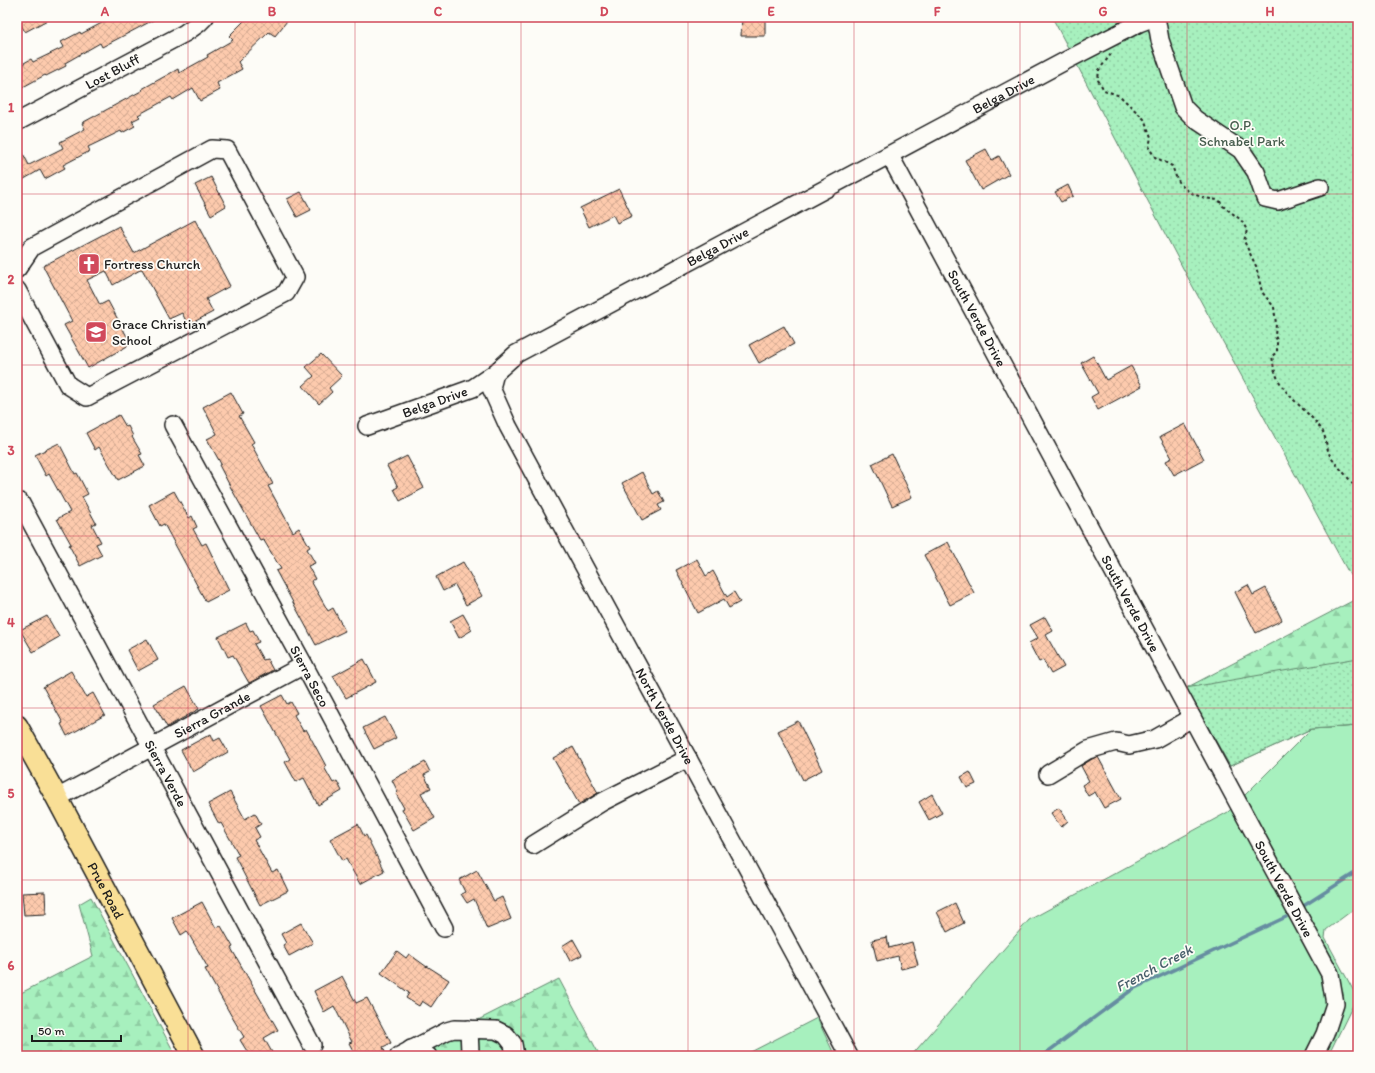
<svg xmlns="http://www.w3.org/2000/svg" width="1375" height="1073" viewBox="0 0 1375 1073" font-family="Itim,sans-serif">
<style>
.grass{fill:#a7f0be;stroke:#62866d}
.forest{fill:url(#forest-firs);stroke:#62866d}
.park{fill:url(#park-dots);stroke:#62866d}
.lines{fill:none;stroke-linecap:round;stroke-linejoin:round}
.stream{stroke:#668da1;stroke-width:3.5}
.building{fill:url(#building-cross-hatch);stroke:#1c1c1c}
.minor-casing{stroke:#1c1c1c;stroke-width:20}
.major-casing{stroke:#1c1c1c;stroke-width:24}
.path{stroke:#1c1c1c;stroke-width:2;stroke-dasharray:3 3;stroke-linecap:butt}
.minor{stroke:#fdfcf7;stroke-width:17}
.major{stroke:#f9df96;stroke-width:21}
.grid{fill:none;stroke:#d1495b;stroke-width:1;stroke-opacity:0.55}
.labels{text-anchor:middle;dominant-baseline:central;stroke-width:3.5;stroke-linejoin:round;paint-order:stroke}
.street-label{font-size:14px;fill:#1c1c1c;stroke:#fdfcf7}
.park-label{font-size:14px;fill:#465c4d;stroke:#fdfcf7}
.poi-label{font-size:14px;fill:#1c1c1c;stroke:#fdfcf7;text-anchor:start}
.water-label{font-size:15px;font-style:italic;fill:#475e6a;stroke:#fdfcf7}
.neatline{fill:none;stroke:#d1495b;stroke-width:1.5}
.grid-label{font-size:13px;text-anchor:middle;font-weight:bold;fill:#d1495b}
</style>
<defs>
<pattern id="forest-firs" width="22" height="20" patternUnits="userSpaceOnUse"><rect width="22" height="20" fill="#a7f0be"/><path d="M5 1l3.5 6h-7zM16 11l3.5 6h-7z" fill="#8fcda3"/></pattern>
<pattern id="park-dots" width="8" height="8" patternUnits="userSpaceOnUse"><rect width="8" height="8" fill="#a7f0be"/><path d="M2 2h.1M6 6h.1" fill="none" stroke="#8fcda3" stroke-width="1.8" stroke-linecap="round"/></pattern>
<pattern id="building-cross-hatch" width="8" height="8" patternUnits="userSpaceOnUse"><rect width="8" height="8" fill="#fdcaad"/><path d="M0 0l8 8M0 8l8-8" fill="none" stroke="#d8ad94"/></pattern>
</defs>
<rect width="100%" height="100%" fill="#fdfcf7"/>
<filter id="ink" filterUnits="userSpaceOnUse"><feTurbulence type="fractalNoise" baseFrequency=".025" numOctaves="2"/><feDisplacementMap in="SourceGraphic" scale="8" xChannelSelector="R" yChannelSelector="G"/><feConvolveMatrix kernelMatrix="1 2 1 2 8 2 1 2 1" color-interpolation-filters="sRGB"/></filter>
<g filter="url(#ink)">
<!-- grass -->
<g class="grass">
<path d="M1358 726V906L1326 930 1325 938 1357 997 1328 1056H911L1029 920 1228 812 1311 729Z"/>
<path d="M817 1018 835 1056H743Z"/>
</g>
<!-- forest -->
<g class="forest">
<path d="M1358 598V726L1311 729 1230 766 1186 688Z"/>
<path d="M91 897 176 1056H17V995L93 956 79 904Z"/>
<path d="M559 979 600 1056H407Z"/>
</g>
<!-- park -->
<g class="park">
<path d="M1052 17H1358V590L1186 274Z"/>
<path d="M1358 658V726L1311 729 1230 766 1186 688Z"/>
</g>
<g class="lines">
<!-- stream -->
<g class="stream">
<path d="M1305 905 1358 871"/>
<path d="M1042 1056 1133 989 1286 917"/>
</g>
</g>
<!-- building -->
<g class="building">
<path d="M26 17H53L25 32 19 21Z"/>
<path d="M113 17H159L102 47 100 43 65 63 66 66 46 76 45 75 23 87 17 76V67L31 59 33 62 64 47 61 42 80 32 81 34Z"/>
<path d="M248 17H282L287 21 275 36 269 32 238 62 242 69 217 83 220 90 200 101 193 88 173 100 171 97 138 115 140 117 132 121 135 126 122 133 121 131 88 147 90 151 63 165 65 168 45 179 40 170 17 183V142L29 165 63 148 60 142 85 129 82 123 143 90 142 89 178 69 179 73 208 57 207 55 233 40 229 36Z"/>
<path d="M742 17H765V36H741Z"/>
<path d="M986 149 992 160 999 156 1009 174 981 190 965 160Z"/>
<path d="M211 177 226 206 211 215 195 185Z"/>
<path d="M1068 185 1073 196 1061 202 1055 192Z"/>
<path d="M619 189 632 216 617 223 613 215 589 227 580 208Z"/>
<path d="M301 192 311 210 297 217 287 199Z"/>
<path d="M195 220 230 286 206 299 213 312 188 325 182 313 169 319 142 269 113 285 106 271 87 280 100 305 108 301 131 344 88 368 64 325 72 321 43 266 119 226 134 253Z"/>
<path d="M784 326 794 344 759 363 749 345Z"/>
<path d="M321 354 342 376 329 388 332 392 319 404 303 386 314 376 306 367Z"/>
<path d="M1093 356 1106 380 1131 366 1142 386 1098 410 1091 397 1098 393 1081 363Z"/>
<path d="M231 392 243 414 239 416 254 442 251 444 273 484 268 486 293 532 299 528 310 547 307 549 315 563 308 566 315 579 311 581 328 611 333 608 345 631 316 645 276 571 281 569 263 539 260 540 231 488 219 465 221 464 207 439 217 434 203 407Z"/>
<path d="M119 415 126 427 128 426 133 436 132 437 142 454 139 455 145 466 118 480 99 447 95 450 86 433Z"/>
<path d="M1185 424 1204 459 1174 475 1166 461 1172 458 1160 437Z"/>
<path d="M59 443 75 474 77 473 88 494 82 497 96 523 92 525 101 542 96 544 102 555 80 566 69 545 71 544 57 519 70 512 49 474 46 476 35 455Z"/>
<path d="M892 454 912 497 892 506 872 464Z"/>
<path d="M407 456 424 488 400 501 394 489 398 487 387 466Z"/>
<path d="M642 472 653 494 658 491 664 502 658 505 661 510 642 520 622 483Z"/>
<path d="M174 491 189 518 192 516 197 527 193 529 202 545 206 543 229 590 206 602 164 524 160 526 149 505Z"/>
<path d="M948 542 974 593 950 605 924 555Z"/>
<path d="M697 559 706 576 713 571 727 597 734 592 740 602 729 608 724 599 698 613 676 570Z"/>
<path d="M463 562 482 596 466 605 455 585 443 591 436 577Z"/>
<path d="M1248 585 1253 595 1266 588 1282 620 1256 633 1235 592Z"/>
<path d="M463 614 472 630 459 638 450 621Z"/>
<path d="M47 616 59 637 33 652 20 630Z"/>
<path d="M1045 617 1053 631 1046 635 1064 667 1051 674 1043 660 1039 662 1029 643 1038 638 1030 625Z"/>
<path d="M246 623 250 631 253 630 259 642 254 644 263 660 267 659 273 670 249 683 233 655 228 657 218 637Z"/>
<path d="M147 639 158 660 138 671 127 650Z"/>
<path d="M364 659 376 682 346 698 333 676Z"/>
<path d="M71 671 86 697 93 693 105 715 67 736 61 724 63 723 43 687Z"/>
<path d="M186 686 199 709 167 727 154 704Z"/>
<path d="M282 695 287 704 291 702 297 713 294 715 303 731 306 729 326 766 324 767 333 783 337 781 342 791 318 805 304 778 296 782 285 762 290 759 261 706Z"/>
<path d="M385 717 396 738 374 749 363 728Z"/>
<path d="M798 721 822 770 803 780 778 731Z"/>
<path d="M211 734 214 741 220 738 228 752 193 772 181 750Z"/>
<path d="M573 747 598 793 579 804 553 758Z"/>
<path d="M1098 757 1121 799 1104 808 1095 792 1088 796 1082 785 1089 781 1081 766 1092 759Z"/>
<path d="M425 762 430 772 424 775 431 788 421 793 435 818 414 830 402 809 404 808 396 794 398 792 392 780Z"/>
<path d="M970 772 976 784 967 788 961 777Z"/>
<path d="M230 792 245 819 255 813 261 824 255 828 260 837 254 840 272 873 278 870 288 891 260 905 235 857 239 855 221 823 219 824 208 804Z"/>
<path d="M932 794 942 813 929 820 919 802Z"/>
<path d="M1059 808 1068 821 1061 827 1051 813Z"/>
<path d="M358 824 364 836 366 835 384 871 360 884 346 859 342 861 330 839Z"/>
<path d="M477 870 494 901 502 897 511 919 487 929 474 899 467 903 461 894 465 892 459 880Z"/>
<path d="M45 892 46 914 24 915 22 893Z"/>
<path d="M202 902 216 928 221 926 233 947 231 948 278 1030 264 1038 274 1056H250L240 1040 244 1037 232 1017 205 969 208 968 187 931 181 935 172 918Z"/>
<path d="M955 903 964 923 947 932 937 912Z"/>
<path d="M301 923 313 943 289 956 283 945 286 943 281 934Z"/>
<path d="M887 937 889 948 912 942 918 965 901 969 898 956 877 961 872 940Z"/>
<path d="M573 939 582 955 570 961 562 946Z"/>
<path d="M397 951 406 958 409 954 427 967V966L449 980 431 1007 422 1001 419 1006 406 998 409 993 381 973Z"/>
<path d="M342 976 356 1003 367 998 391 1043 383 1047 385 1052 376 1056H356L349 1043 352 1042 334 1006 324 1012 314 991Z"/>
</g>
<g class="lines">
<!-- minor casing -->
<g class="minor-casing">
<g id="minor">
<path d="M1156 17 1160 40 1183 107 1195 119 1241 150 1256 172 1265 198 1278 201 1320 187"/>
<path id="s1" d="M17 122 185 33 199 23 205 17"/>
<path id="s2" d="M890 156 1330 974 1335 1004 1325 1034 1314 1056"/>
<path d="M17 269 32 247 212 149 227 150 295 277 286 293 87 397 68 385 17 290"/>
<path id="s3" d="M495 373 491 388 508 426 849 1056"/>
<path id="s4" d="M173 425 304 665 444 928"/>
<path id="s5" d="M367 426 473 388 495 373 516 354 1067 60 1139 23 1155 17"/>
<path id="s6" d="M20 502 312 1045"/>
<path d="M1048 774 1088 750 1116 742 1129 745 1155 739 1192 718"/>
<path id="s7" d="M57 798 304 665"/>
<path d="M533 845 602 802 688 758"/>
<path d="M411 1049 428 1056"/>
<path d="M399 1056 447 1031 454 1029 496 1030 506 1035 513 1044 515 1056"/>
<path d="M467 1056 470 1052 469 1029"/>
</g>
</g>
<!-- major casing -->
<g class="major-casing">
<g id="major">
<path id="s8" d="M17 726 57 798 194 1056"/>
</g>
</g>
<!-- path -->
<path class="path" d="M1111 54 1099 70 1098 80 1104 90 1120 96 1144 119 1151 137 1149 148 1155 157 1172 166C1174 170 1175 176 1178 180 1185 194 1205 199 1219 200L1223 206 1241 220 1247 230 1244 241 1256 266 1262 292 1274 307 1276 324 1275 336 1277 340V352L1272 356C1273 361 1273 366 1275 371 1281 394 1308 410 1322 430 1327 439 1326 451 1332 459 1341 471 1354 481 1358 496"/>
<!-- minor -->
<use href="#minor" class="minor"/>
<!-- major -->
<use href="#major" class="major"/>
</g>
</g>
<!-- grid -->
<path class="grid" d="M188 17V1056M355 17V1056M521 17V1056M688 17V1056M854 17V1056M1020 17V1056M1187 17V1056M17 194H1358M17 365H1358M17 536H1358M17 708H1358M17 880H1358"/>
<!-- icons -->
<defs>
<g id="church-square" transform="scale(1.15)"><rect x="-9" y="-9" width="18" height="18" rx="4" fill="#d1495b" stroke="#fdfcf7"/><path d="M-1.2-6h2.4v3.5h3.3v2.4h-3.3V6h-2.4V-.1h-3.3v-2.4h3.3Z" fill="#fff"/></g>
<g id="school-square" transform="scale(1.15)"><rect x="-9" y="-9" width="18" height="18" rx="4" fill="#d1495b" stroke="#fdfcf7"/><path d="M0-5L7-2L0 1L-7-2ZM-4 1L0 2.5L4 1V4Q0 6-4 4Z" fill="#fff"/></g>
</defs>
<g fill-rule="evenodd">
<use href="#church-square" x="89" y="264"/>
<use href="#school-square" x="96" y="332"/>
</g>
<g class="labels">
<!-- street labels -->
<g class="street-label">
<text stroke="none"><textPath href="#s1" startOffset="108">Lost Bluff</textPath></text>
<text stroke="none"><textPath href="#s5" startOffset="720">Belga Drive</textPath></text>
<text stroke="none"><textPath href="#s5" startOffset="396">Belga Drive</textPath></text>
<text stroke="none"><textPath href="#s2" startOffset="184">South Verde Drive</textPath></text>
<text stroke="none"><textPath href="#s5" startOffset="72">Belga Drive</textPath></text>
<text stroke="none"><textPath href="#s2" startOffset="508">South Verde Drive</textPath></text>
<text stroke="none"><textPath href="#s4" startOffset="286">Sierra Seco</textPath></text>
<text stroke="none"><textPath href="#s7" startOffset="176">Sierra Grande</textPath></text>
<text stroke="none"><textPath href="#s3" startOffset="387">North Verde Drive</textPath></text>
<text stroke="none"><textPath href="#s6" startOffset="308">Sierra Verde</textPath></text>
<text stroke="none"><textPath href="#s2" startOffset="832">South Verde Drive</textPath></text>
<text stroke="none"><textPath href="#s8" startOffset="187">Prue Road</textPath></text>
</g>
<!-- park labels -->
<g class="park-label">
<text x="1242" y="125">O.P.<tspan x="1242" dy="16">Schnabel Park</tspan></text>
</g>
<!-- poi labels -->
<g class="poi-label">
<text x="104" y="264">Fortress Church</text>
<text x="112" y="324">Grace Christian<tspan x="112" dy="16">School</tspan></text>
</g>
<!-- water labels -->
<g class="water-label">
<text transform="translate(1154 968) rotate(-28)">French Creek</text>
</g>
</g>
<!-- margin -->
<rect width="1375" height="1073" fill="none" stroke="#fdfcf7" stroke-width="44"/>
<!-- scale -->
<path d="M32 1035v6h89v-6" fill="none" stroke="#1c1c1c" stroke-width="2"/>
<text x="38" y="1035" font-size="12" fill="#1c1c1c" stroke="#fdfcf7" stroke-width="3" paint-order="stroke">50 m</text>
<rect x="22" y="22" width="1331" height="1029" class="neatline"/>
<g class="grid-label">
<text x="105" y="16">A</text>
<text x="272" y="16">B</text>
<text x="438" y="16">C</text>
<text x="604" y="16">D</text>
<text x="771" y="16">E</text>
<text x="937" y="16">F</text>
<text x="1103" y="16">G</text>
<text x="1270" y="16">H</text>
<text x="11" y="112">1</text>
<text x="11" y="284">2</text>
<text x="11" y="455">3</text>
<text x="11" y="627">4</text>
<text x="11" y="798">5</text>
<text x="11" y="970">6</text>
</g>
</svg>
